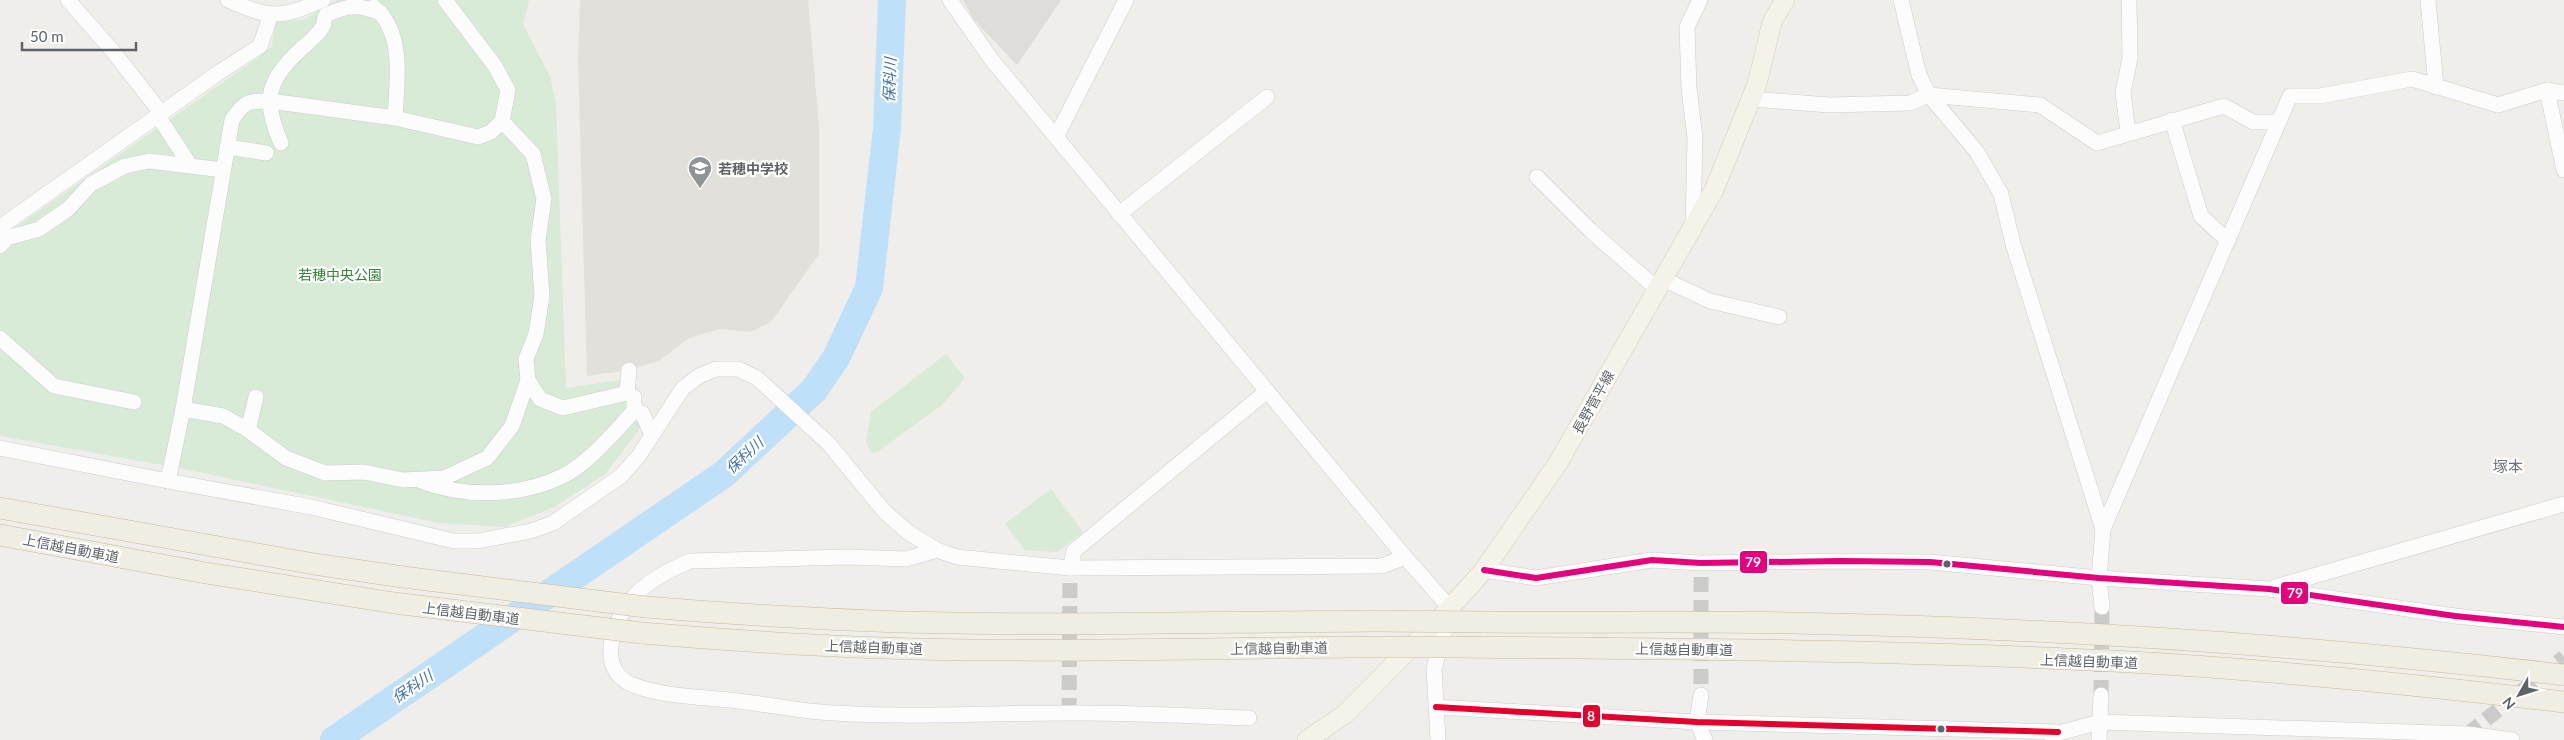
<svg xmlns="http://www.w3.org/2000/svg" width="2564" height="740" viewBox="0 0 2564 740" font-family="Lato,'Noto Sans JP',sans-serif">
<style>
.industrial{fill:#dfddda}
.education{fill:#e2e0da}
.green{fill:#d8ebd6}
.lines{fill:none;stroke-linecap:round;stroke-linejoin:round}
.river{stroke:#bfe0f9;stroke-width:28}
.minor-tunnel{stroke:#cbcbca;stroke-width:15;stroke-dasharray:15 8;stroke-linecap:butt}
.minor-casing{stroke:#cbcccc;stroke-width:16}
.major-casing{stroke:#d7ceb8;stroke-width:20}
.highway-casing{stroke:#c8b996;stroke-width:22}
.minor{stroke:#fdfcfc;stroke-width:15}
.major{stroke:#f4f2e9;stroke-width:19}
.highway{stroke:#f0ede3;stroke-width:21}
.highway-bridge-casing{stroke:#c8b996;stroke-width:22;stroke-linecap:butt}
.highway-bridge{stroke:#f0ede3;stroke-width:21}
.bus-1-casing{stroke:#fff;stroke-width:10}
.bus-2-casing{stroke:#fff;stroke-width:10}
.bus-1{stroke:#e5007d;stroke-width:6}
.bus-2{stroke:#e4002b;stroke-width:6}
.bus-dot{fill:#5f6368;stroke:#fff;stroke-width:2}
.labels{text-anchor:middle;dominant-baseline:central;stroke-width:4.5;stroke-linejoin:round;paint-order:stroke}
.poi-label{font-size:14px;font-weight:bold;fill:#5f6368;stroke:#fff;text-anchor:start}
.park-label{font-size:14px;fill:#348238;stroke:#fff}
.street-label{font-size:14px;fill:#5f6368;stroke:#fff}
.water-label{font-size:15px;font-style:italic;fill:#4174aa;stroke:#fff}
.neighbourhood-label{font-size:15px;fill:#70757a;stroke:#fff}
.line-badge{stroke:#fff;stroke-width:2}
.badge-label{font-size:14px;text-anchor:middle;font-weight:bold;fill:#fff}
</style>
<rect width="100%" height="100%" fill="#efeeea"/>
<!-- industrial -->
<path class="industrial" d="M963 0H1061L1017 65 974 20Z"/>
<!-- education -->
<path class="education" d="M580 0H808L819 125V254L771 322 750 332 719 329 689 338 659 361 629 370 587 376 578 60Z"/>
<!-- green -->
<g class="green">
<path d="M337 0H529L523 25 550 76 556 103 566 388 633 378 645 412 639 430 604 475 554 507 505 527 439 523 179 468 0 436V238L252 62 272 46 275 23 305 19Z"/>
<path d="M946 354 965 378 942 405 877 452 872 453 866 442 871 412Z"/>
<path d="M1051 489 1083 532 1057 552 1025 550 1005 524Z"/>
</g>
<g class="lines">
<!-- river -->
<path class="river" d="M334 740 724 474 814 390 836 358 869 288 887 128 892 0"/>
<!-- minor-tunnel -->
<g class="minor-tunnel">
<path d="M1701 577V695"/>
<path d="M2101 695 2102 607"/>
<path d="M1069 713 1070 568"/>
<path d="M2468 734 2564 657"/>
</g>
<!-- minor casing -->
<g class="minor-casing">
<g id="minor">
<path d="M68 0 111 49 162 114"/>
<path d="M228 0C270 19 282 18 323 0"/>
<path d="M950 0 991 59 1405 557 1450 608 1434 669 1438 740"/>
<path d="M1901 0 1919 75 1929 95 1977 152 2001 194 2013 244 2103 529"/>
<path d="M2428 0 2436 87"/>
<path d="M374 7C405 33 397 81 395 118"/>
<path d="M2547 90 2564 170"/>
<path d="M1752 99 1829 105 1910 103 1929 95 2040 105 2097 143 2224 106 2253 122H2277"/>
<path d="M2172 120 2201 216 2227 240"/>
<path d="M162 122 190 165"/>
<path d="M2128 133 2123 92 2130 58 2129 0"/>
<path d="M1056 137 1126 0"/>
<path d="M281 143C262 100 267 80 301 49 308 43 319 34 323 26 325 22 323 19 326 15 349 5 357 4 381 13"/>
<path d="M227 147 266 153"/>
<path d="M1537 177 1591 231 1657 289"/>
<path d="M1119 214 1267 97"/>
<path d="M1693 226 1695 138 1689 88 1687 27 1700 0"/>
<path d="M0 227 221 71 260 46 271 14"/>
<path d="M0 246 7 238 39 229 68 209 91 184 125 166 149 161 223 170"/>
<path d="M1663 279 1710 301 1779 317"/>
<path d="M0 338 54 386 134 402"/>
<path d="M528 380 540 399 563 408 627 393 634 397V411"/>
<path d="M627 393 629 370"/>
<path d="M183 409 223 416 248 430 286 458 325 473 364 472 403 480 444 478 487 458 512 426 528 380 526 359 536 334 542 296 538 240 544 199 533 154 502 121"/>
<path d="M248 430 256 397"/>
<path d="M0 448 168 481 311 507 454 541H478L531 531 553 523 621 476 638 457 683 388 699 376 716 369H738L757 378 828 443 885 512 909 533 937 550 957 557 1070 568 1382 566 1405 557"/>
<path d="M168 481 183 409 232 120C244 101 249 101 270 101L395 118 478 137 491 132 502 121 508 90 495 66 445 0"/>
<path d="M421 481C465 498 520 497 563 476 589 463 615 431 634 411L642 413 652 435"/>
<path d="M937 550 906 559 848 557 690 561C671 569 651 579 636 594 615 616 593 669 633 685 663 697 706 697 738 701 762 704 786 708 809 711 893 719 982 713 1067 713 1127 712 1188 716 1249 718"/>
<path d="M1070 568 1074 551 1267 391"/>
<path d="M1484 570 1536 578 1652 560 1701 563 1841 561 1930 562 2099 578 2269 589 2455 616 2564 627"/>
<path d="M2275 587 2564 504"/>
<path d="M2102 607 2099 578 2103 529 2290 96H2320L2412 79 2498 105 2547 90 2564 93"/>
<path d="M1701 695 1697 722 1705 740"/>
<path d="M1436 707 1697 722 2058 732"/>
<path d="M2051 735 2100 722 2468 734 2512 740"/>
<path d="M2099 740 2101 695"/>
</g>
</g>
<!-- major casing -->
<g class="major-casing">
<path id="major" d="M1307 740 1345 714 1450 608 1484 570 1558 463 1714 190 1757 84 1772 22 1785 0"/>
</g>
<!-- highway casing -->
<g class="highway-casing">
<g id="highway">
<path d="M0 508 314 564 403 577"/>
<path d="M0 535 206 573 394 603"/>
<path d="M646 607C730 614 815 619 899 622 1058 626 1217 622 1376 621"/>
<path d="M1483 622C1587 623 1690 621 1793 623 2051 628 2309 645 2564 675"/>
<path d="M642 633C760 643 878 650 996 650 1116 651 1236 648 1355 647"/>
<path d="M1455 647C1681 649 1906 650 2131 662 2275 670 2420 685 2564 702"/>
</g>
</g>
<!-- minor -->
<use href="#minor" class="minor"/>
<!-- major -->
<use href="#major" class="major"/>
<!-- highway -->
<use href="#highway" class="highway"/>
<!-- highway-bridge casing -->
<g class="highway-bridge-casing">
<g id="highway-bridge">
<path d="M403 577 646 607"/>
<path d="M394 603 642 633"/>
<path d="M1376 621 1483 622"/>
<path d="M1355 647H1455"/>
</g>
</g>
<!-- highway-bridge -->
<use href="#highway-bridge" class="highway-bridge"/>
<!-- bus-1 casing -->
<g class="bus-1-casing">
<path id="bus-1" d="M1484 570 1536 578 1652 560 1701 563 1841 561 1930 562 2099 578 2269 589 2455 616 2564 627"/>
</g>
<!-- bus-2 casing -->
<g class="bus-2-casing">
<path id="bus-2" d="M1436 707 1697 722 2058 732"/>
</g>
<!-- bus-1 -->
<use href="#bus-1" class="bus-1"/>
<!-- bus-2 -->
<use href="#bus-2" class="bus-2"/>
</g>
<!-- icons -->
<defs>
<g id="school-pin" transform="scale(1.25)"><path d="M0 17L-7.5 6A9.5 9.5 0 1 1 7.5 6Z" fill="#919496" stroke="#fff"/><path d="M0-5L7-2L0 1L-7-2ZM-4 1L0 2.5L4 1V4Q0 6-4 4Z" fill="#fff"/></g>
</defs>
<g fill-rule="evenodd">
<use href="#school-pin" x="700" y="168"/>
</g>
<!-- markers -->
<g class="bus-dot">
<circle cx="1947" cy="564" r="4.5"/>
<circle cx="1941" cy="729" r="4.5"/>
</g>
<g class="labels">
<!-- poi labels -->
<g class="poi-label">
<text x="718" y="168">若穂中学校</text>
</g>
<!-- park labels -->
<g class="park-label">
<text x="340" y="274">若穂中央公園</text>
</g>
<!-- street labels -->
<g class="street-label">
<text transform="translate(1593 402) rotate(-61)">長野菅平線</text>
<text transform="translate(71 548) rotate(11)">上信越自動車道</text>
<text transform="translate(471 613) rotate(7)">上信越自動車道</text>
<text transform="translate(874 647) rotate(2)">上信越自動車道</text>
<text transform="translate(1279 648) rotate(-1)">上信越自動車道</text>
<text transform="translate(1684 649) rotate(1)">上信越自動車道</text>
<text transform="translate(2089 661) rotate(2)">上信越自動車道</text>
</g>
<!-- water labels -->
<g class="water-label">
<text transform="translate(889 80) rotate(-88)">保科川</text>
<text transform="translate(744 455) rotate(-43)">保科川</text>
<text transform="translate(412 686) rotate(-34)">保科川</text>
</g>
<!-- neighbourhood labels -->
<g class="neighbourhood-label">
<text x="2508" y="466">塚本</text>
</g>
</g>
<g class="line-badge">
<rect x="1739" y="550" width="29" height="24" rx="5" fill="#e5007d"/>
<rect x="2280" y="581" width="29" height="24" rx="5" fill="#e5007d"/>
<rect x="1582" y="704" width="19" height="24" rx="5" fill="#e4002b"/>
</g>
<g class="badge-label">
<text x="1753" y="567">79</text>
<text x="2295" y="598">79</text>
<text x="1591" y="721">8</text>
</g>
<!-- north arrow -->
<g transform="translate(2519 695) rotate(231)" stroke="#ffffff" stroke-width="4" paint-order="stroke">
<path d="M0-4L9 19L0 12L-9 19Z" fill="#5f6368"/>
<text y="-8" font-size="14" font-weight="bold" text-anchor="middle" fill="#5f6368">N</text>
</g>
<!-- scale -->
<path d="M22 42v8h114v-8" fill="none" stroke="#5f6368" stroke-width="2.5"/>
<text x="30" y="42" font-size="15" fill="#5f6368" stroke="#ffffff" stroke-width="4" paint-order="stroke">50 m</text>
</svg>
